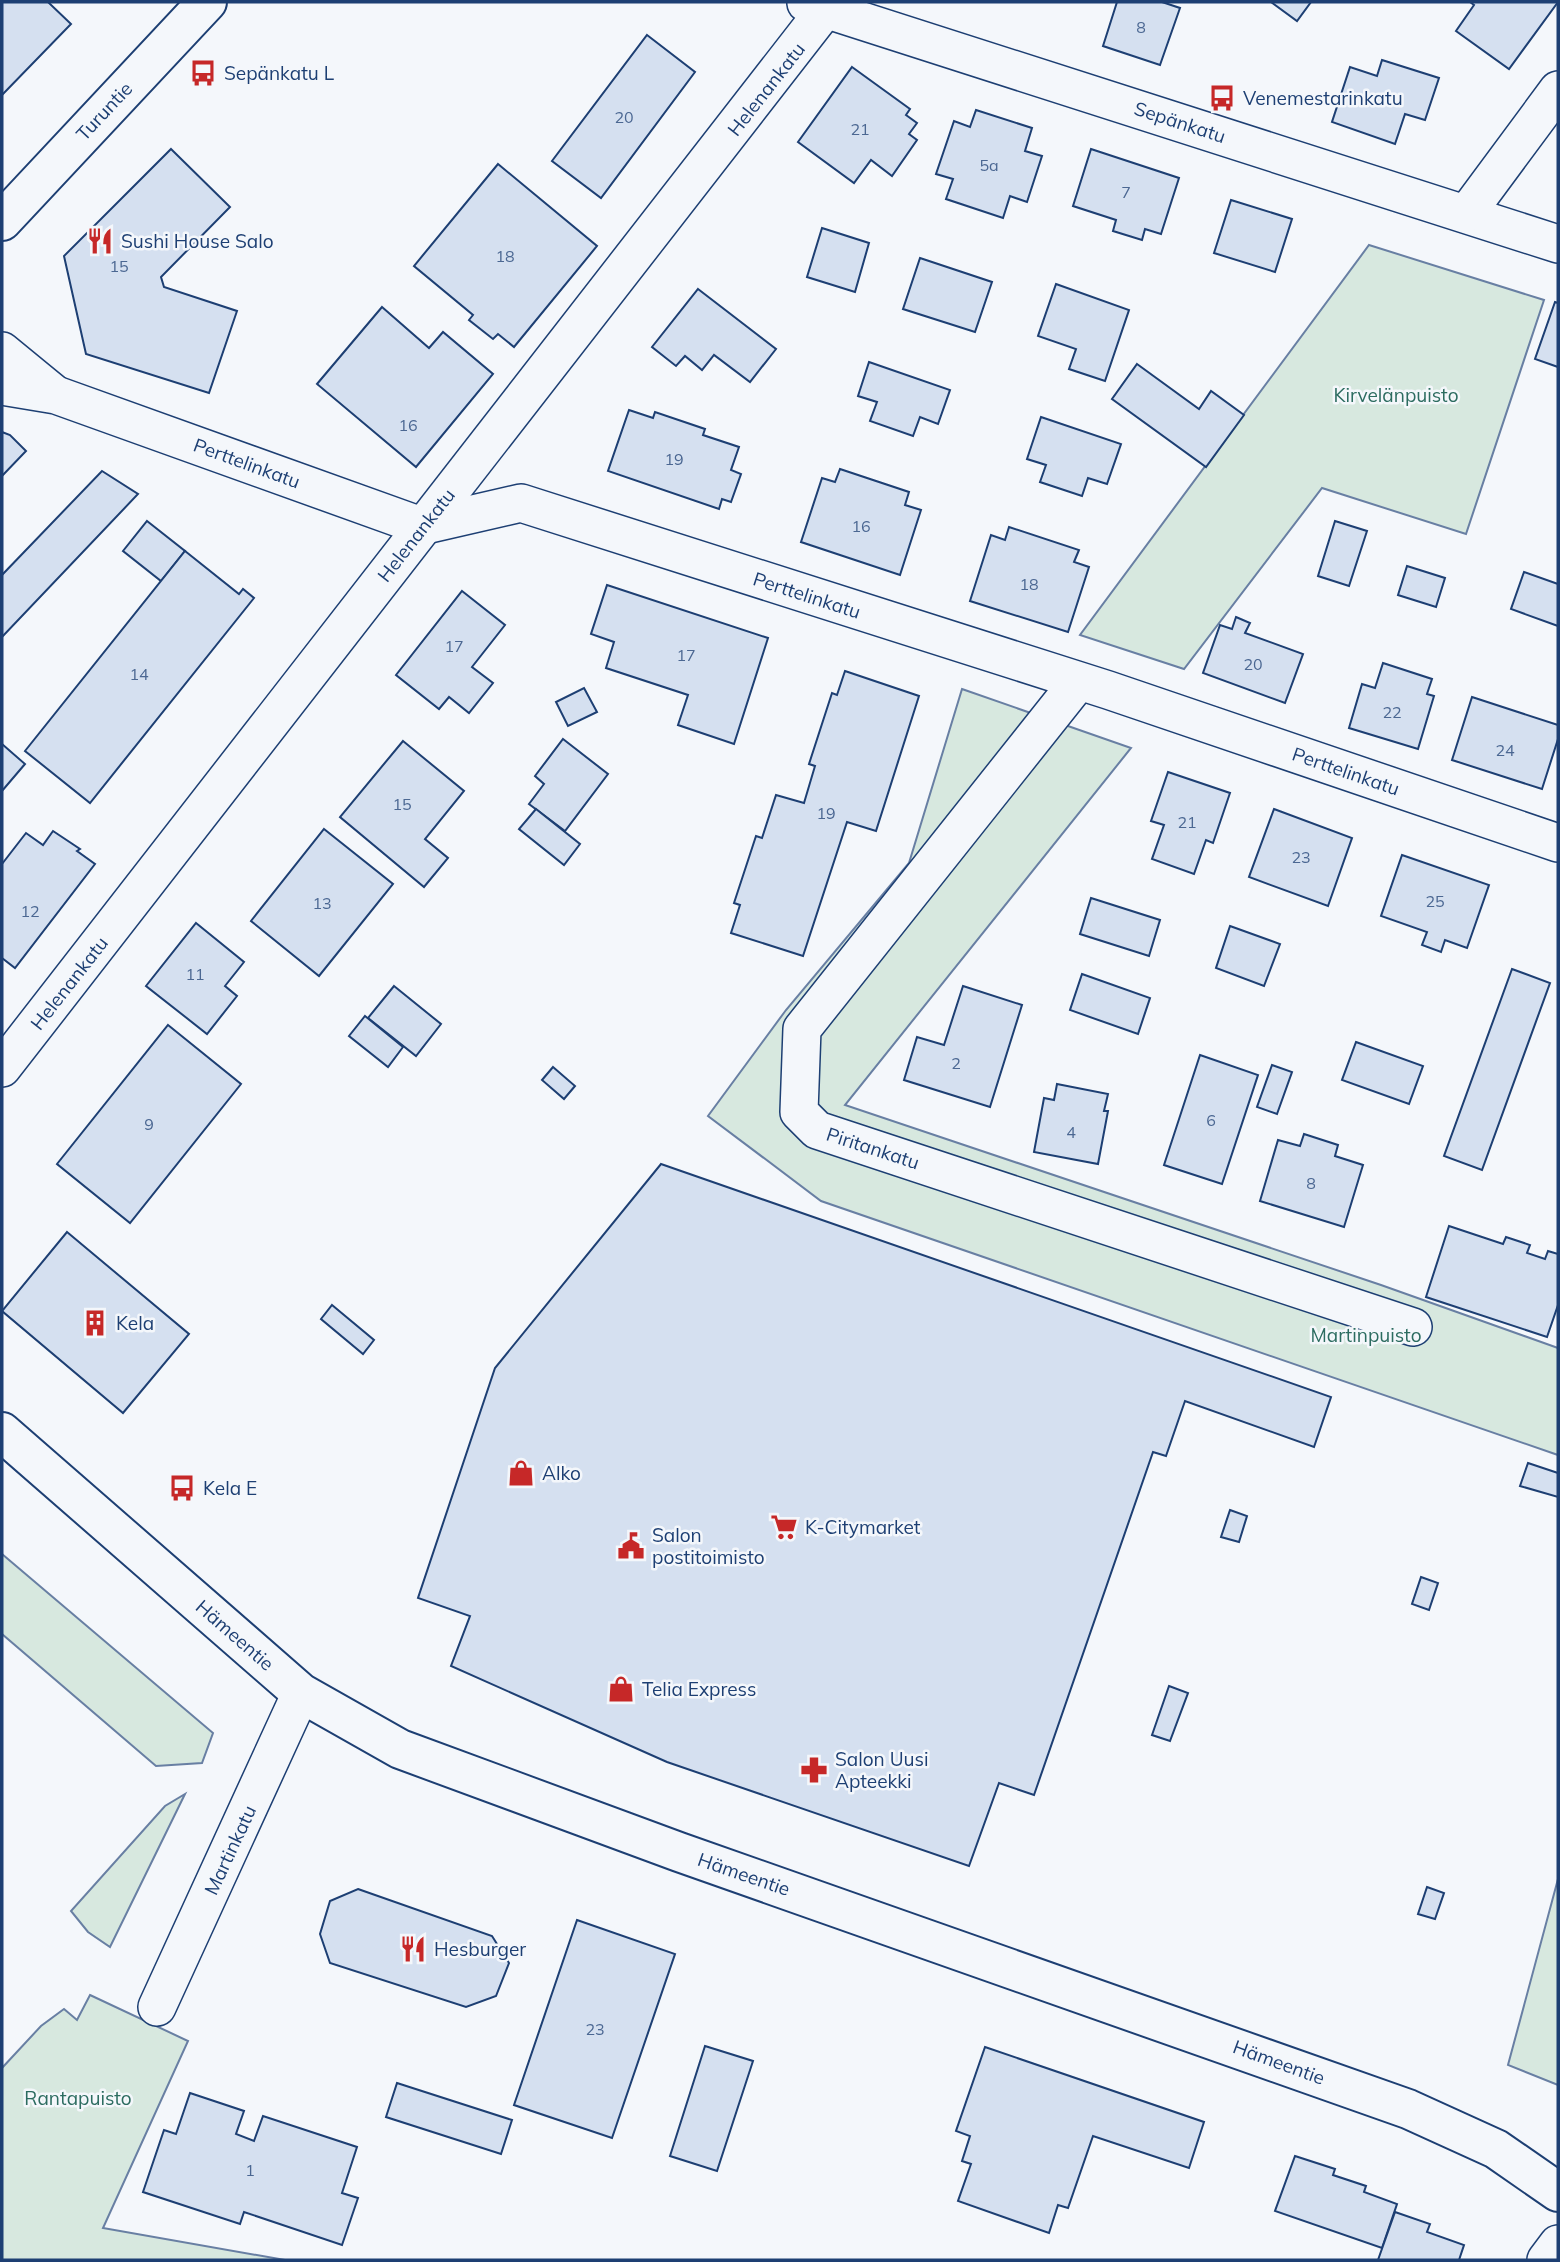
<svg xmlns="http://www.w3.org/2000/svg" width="1560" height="2262" viewBox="0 0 1560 2262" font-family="Mulish,sans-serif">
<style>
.green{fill:#d7e8df;stroke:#687fa3;stroke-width:2}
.building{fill:#d5e0f0;stroke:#1d3f73;stroke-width:2}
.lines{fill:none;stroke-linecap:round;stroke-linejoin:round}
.minor-casing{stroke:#1d3f73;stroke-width:40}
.secondary-casing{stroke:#1d3f73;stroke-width:42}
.minor{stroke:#f4f7fb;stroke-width:37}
.secondary{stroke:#f4f7fb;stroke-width:38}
.labels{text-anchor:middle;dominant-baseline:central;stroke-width:5;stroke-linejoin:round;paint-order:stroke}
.number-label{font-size:16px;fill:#4b6792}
.poi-label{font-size:19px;fill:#1d3f73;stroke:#f4f7fb;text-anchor:start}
.street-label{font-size:19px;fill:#1d3f73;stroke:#f4f7fb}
.park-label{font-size:19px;fill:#2c6c60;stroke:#f4f7fb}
</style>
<rect width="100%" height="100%" fill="#f4f7fb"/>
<!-- green -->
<g class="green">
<path d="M1369 245 1544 300 1466 534 1322 488 1184 669 1080 635Z"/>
<path d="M962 689 1131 748 845 1105 1381 1285 1558 1348V1455L821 1201 708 1116 786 1010 909 863Z"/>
<path d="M2 1554 213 1733 202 1763 156 1766 2 1634Z"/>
<path d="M185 1794 110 1947 88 1932 71 1911 165 1806Z"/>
<path d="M1558 1879V2085L1508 2065Z"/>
<path d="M90 1995 188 2041 103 2228 285 2260H2V2068L41 2026 64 2009 77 2020Z"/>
</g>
<!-- building -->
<g class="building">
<path d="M2 2H48L71 24 2 95Z"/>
<path d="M1117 2H1162L1180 8 1160 65 1103 46Z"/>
<path d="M1271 2H1311L1297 21Z"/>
<path d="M1470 2H1558L1509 69 1456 31 1474 5Z"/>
<path d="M647 35 695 72 601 198 552 161Z"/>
<path d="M1382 60 1439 78 1425 120 1405 114 1395 144 1332 122 1350 67 1377 76Z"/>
<path d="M852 67 910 109 906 115 917 123 909 134 917 140 892 176 871 160 854 183 798 142Z"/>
<path d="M976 110 1032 128 1025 151 1042 156 1027 202 1010 196 1003 218 946 199 953 179 936 174 954 121 970 127Z"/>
<path d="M171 149 230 207 161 277 164 287 237 311 209 393 86 354 64 256Z"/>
<path d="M1091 149 1179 178 1161 234 1145 229 1142 240 1113 231 1116 220 1073 206Z"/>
<path d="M498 164 597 246 514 347 498 334 493 339 469 320 473 315 414 266Z"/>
<path d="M1231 200 1292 219 1275 272 1214 253Z"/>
<path d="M822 228 869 243 855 292 807 277Z"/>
<path d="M920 258 992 282 975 332 903 309Z"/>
<path d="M1056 284 1129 310 1105 381 1069 369 1076 349 1038 336Z"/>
<path d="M698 289 776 349 750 382 714 355 702 370 685 356 676 366 652 347Z"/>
<path d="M1555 302 1558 303V367L1535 359Z"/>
<path d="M382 307 429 348 443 332 493 374 416 467 317 384Z"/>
<path d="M869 362 950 390 938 424 920 417 913 436 870 421 877 402 858 396Z"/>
<path d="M1137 364 1199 409 1211 391 1244 415 1206 467 1112 399Z"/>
<path d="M629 410 653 418 655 412 705 429 703 435 739 447 731 470 741 474 731 502 722 499 719 509 608 471Z"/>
<path d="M1041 417 1121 444 1107 484 1088 478 1082 496 1040 482 1046 465 1027 459Z"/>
<path d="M2 432 10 435 26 451 2 476Z"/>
<path d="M840 469 909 492 905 505 921 510 900 575 801 542 822 478 835 482Z"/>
<path d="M102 471 138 494 2 637V575Z"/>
<path d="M147 521 185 551 161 581 123 551Z"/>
<path d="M1335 521 1367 531 1349 586 1318 576Z"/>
<path d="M1009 527 1079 550 1074 562 1089 567 1068 632 970 601 991 535 1005 540Z"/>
<path d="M185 551 239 594 243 589 254 598 90 803 25 751Z"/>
<path d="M1407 566 1445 578 1436 607 1398 595Z"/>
<path d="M1524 572 1558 584V626L1511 609Z"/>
<path d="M607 585 768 638 734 744 678 725 688 695 606 668 614 642 591 634Z"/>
<path d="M462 591 505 625 472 667 493 683 469 713 449 697 439 709 396 675Z"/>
<path d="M1236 617 1250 623 1245 633 1303 654 1285 703 1203 673 1220 625 1232 629Z"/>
<path d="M1383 663 1432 679 1427 694 1434 696 1418 749 1349 728 1362 684 1375 688Z"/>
<path d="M845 671 919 696 876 831 847 822 803 956 731 933 740 905 734 903 756 836 762 838 776 795 804 803 815 766 809 764 832 693 837 695Z"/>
<path d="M584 688 597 712 568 726 556 702Z"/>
<path d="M1472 697 1558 725V739L1542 789 1452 760Z"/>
<path d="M563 739 608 774 565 831 529 804 544 784 535 776Z"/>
<path d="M403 741 464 791 425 839 448 858 424 887 340 817Z"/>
<path d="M2 744 25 764 2 791Z"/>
<path d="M1168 772 1230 793 1213 843 1206 840 1194 874 1152 859 1164 825 1151 821Z"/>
<path d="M536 809 580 844 564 865 519 829Z"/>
<path d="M1274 809 1352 838 1328 906 1249 877Z"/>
<path d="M324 829 393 884 319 976 251 921Z"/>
<path d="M53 831 80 849 77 851 95 864 15 968 2 958V864L26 833 43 845Z"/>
<path d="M1402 855 1489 885 1467 948 1445 940 1441 952 1422 945 1427 932 1381 916Z"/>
<path d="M1091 898 1160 920 1149 956 1080 934Z"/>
<path d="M196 923 244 962 225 986 237 996 207 1034 146 986Z"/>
<path d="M1230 926 1280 944 1264 986 1216 968Z"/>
<path d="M1512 969 1550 983 1482 1170 1444 1156Z"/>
<path d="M1082 974 1150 998 1138 1034 1070 1010Z"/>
<path d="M394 986 441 1024 416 1056 368 1018Z"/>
<path d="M963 986 1022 1005 990 1107 904 1080 917 1037 944 1045Z"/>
<path d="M365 1016 403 1047 388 1067 349 1036Z"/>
<path d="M168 1025 241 1084 130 1223 57 1164Z"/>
<path d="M1356 1042 1423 1066 1409 1104 1342 1080Z"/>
<path d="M1200 1055 1258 1075 1222 1184 1164 1165Z"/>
<path d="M1272 1065 1292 1072 1277 1114 1257 1107Z"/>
<path d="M553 1067 575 1086 564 1099 542 1080Z"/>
<path d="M1057 1084 1108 1094 1104 1111H1108L1098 1164 1034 1152 1044 1098 1054 1100Z"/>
<path d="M1304 1134 1338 1145 1335 1156 1363 1165 1344 1227 1260 1201 1278 1140 1300 1146Z"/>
<path d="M661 1164 1331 1397 1314 1447 1185 1401 1166 1456 1153 1452 1034 1795 999 1783 969 1866 667 1762 451 1666 470 1616 418 1598 495 1368Z"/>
<path d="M1449 1226 1503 1244 1506 1237 1530 1245 1527 1253 1545 1259 1548 1251 1558 1254V1305L1547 1337 1426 1297Z"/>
<path d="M67 1232 189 1334 123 1413 2 1311Z"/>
<path d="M332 1305 374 1340 363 1354 321 1319Z"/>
<path d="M1528 1463 1558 1473V1497L1520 1486Z"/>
<path d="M1230 1510 1247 1516 1239 1542 1221 1537Z"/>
<path d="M1421 1577 1438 1583 1429 1610 1412 1604Z"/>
<path d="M1169 1686 1188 1693 1170 1741 1152 1735Z"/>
<path d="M1427 1887 1444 1893 1435 1919 1418 1914Z"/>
<path d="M358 1889 492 1936 509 1963 496 1996 466 2007 330 1963 320 1934 330 1901Z"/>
<path d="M577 1920 675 1954 612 2138 514 2105Z"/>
<path d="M705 2046 753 2061 717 2171 670 2156Z"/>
<path d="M985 2047 1204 2122 1189 2168 1093 2136 1068 2208 1058 2205 1049 2233 958 2201 971 2164 962 2161 970 2136 956 2131Z"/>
<path d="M397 2083 512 2120 501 2154 386 2117Z"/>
<path d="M190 2093 244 2111 236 2134 254 2141 263 2116 357 2147 342 2193 358 2198 342 2245 244 2212 240 2224 143 2192 164 2130 176 2134Z"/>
<path d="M1295 2156 1335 2169 1333 2175 1366 2186 1364 2192 1397 2204 1382 2248 1275 2211Z"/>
<path d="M1395 2212 1430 2224 1427 2232 1464 2245 1459 2260H1378Z"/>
</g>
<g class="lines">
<!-- minor casing -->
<g class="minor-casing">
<g id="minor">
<path d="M806 3 1558 244"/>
<path d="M1467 213 1558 90"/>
<path d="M2 351 52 392"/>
<path d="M2 386 56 395 421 526 521 503 1108 690 1558 843"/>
<path d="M1078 682 802 1029 799 1112 817 1130 1413 1327"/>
<path d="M2 1068 831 2"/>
<path d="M157 2007 301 1693"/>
<path d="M1546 2260 1558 2244"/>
</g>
</g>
<!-- secondary casing -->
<g class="secondary-casing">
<g id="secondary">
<path d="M2 221 207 2"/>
<path d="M2 1432 301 1693 400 1749 679 1852 1408 2109 1496 2149 1558 2192"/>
</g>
</g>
<!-- minor -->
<use href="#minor" class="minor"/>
<!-- secondary -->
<use href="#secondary" class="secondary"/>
</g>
<!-- icons -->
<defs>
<g id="bus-bare" transform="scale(2.1)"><path d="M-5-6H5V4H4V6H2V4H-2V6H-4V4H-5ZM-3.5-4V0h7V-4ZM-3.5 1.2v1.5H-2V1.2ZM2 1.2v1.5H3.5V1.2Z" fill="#c62828" stroke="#f4f7fb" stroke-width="2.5" paint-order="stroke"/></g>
<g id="restaurant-bare" transform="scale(2.1)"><path d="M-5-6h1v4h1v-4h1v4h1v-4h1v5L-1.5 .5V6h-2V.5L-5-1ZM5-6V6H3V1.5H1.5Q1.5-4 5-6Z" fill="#c62828" stroke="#f4f7fb" stroke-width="2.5" paint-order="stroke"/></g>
<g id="building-bare" transform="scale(2.1)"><path d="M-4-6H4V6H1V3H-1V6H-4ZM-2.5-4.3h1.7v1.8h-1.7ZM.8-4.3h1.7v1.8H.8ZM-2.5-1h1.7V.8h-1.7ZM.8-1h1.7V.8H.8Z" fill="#c62828" stroke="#f4f7fb" stroke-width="2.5" paint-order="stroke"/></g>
<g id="shop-bare" transform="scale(2.1)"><path d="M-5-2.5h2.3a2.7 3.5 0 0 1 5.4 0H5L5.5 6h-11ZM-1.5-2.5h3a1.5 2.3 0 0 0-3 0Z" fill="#c62828" stroke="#f4f7fb" stroke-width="2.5" paint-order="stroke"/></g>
<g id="supermarket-bare" transform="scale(2.1)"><path d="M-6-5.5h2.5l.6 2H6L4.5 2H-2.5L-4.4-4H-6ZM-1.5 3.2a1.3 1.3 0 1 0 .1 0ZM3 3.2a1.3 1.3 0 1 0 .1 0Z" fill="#c62828" stroke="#f4f7fb" stroke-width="2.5" paint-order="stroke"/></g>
<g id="civic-bare" transform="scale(2.1)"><path d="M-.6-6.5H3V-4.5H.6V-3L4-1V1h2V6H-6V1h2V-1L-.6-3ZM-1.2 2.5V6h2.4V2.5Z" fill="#c62828" stroke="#f4f7fb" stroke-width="2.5" paint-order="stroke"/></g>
<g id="pharmacy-bare" transform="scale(2.1)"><path d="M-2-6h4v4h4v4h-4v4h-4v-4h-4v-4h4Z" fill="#c62828" stroke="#f4f7fb" stroke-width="2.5" paint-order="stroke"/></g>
</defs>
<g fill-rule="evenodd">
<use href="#bus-bare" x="203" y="73"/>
<use href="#bus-bare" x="1222" y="98"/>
<use href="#restaurant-bare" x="100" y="241"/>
<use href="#building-bare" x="95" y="1323"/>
<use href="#shop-bare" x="521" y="1473"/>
<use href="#bus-bare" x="182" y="1488"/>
<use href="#supermarket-bare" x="784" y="1527"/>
<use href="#civic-bare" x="631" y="1546"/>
<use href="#shop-bare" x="621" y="1689"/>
<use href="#pharmacy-bare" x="814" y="1770"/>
<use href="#restaurant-bare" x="413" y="1949"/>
</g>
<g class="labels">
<!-- number labels -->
<g class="number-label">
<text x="1141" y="27">8</text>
<text x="624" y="117">20</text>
<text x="860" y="129">21</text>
<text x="989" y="165">5a</text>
<text x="1126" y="192">7</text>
<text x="505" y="256">18</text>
<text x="119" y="266">15</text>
<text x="408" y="425">16</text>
<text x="674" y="459">19</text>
<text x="861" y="526">16</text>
<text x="1029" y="584">18</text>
<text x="454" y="646">17</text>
<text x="686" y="655">17</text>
<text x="1253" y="664">20</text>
<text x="139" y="674">14</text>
<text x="1392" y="712">22</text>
<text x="1505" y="750">24</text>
<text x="402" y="804">15</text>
<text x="826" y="813">19</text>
<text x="1187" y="822">21</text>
<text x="1301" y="857">23</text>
<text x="1435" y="901">25</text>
<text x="322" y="903">13</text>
<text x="30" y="911">12</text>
<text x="195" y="974">11</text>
<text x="956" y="1063">2</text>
<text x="1211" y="1120">6</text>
<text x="149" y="1124">9</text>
<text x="1071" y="1132">4</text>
<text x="1311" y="1183">8</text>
<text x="595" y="2029">23</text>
<text x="250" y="2170">1</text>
</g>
<!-- poi labels -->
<g class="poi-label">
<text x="224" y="73">Sepänkatu L</text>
<text x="1243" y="98">Venemestarinkatu</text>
<text x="121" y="241">Sushi House Salo</text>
<text x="116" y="1323">Kela</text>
<text x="542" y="1473">Alko</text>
<text x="203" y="1488">Kela E</text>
<text x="805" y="1527">K-Citymarket</text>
<text x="652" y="1535">Salon<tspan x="652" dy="22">postitoimisto</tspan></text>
<text x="642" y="1689">Telia Express</text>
<text x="835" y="1759">Salon Uusi<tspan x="835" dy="22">Apteekki</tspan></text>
<text x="434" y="1949">Hesburger</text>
</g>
<!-- street labels -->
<g class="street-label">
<text transform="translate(766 89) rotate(-52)">Helenankatu</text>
<text transform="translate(104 111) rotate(-47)">Turuntie</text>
<text transform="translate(1180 122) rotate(18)">Sepänkatu</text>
<text transform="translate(247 463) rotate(20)">Perttelinkatu</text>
<text transform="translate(416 535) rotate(-52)">Helenankatu</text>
<text transform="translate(807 595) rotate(18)">Perttelinkatu</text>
<text transform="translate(1346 771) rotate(19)">Perttelinkatu</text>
<text transform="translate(69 983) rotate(-52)">Helenankatu</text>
<text transform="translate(873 1148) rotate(18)">Piritankatu</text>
<text transform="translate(235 1635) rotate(41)">Hämeentie</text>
<text transform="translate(230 1850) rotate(-65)">Martinkatu</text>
<text transform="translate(744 1874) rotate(19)">Hämeentie</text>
<text transform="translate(1279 2062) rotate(20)">Hämeentie</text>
</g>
<!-- park labels -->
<g class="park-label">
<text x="1396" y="395">Kirvelänpuisto</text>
<text x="1366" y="1335">Martinpuisto</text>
<text x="78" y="2098">Rantapuisto</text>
</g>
</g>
<!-- border -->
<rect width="1560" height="2262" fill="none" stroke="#1d3f73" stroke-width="7"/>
</svg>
